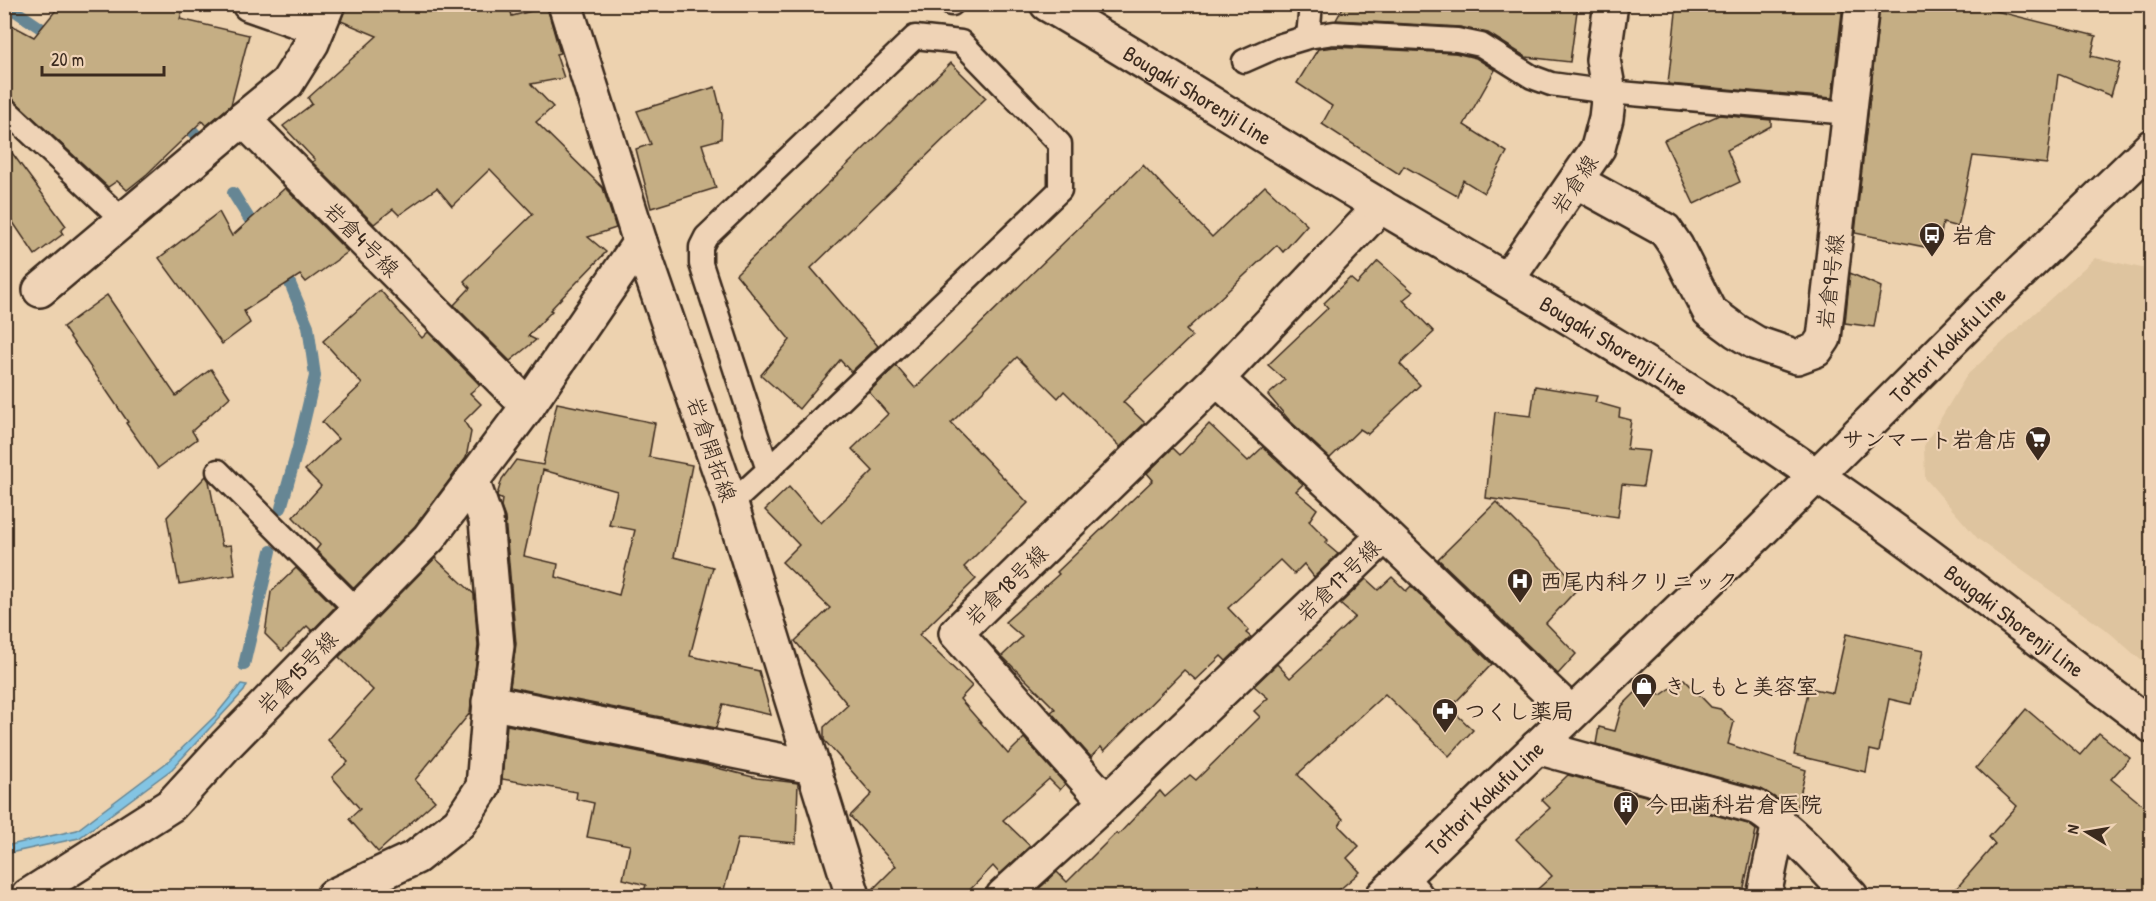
<svg xmlns="http://www.w3.org/2000/svg" width="2156" height="901" viewBox="0 0 2156 901" font-family="'Patrick Hand','Klee One',sans-serif">
<style>
.built{fill:#dec49f}
.water{fill:#83c4e3;stroke:#668694;stroke-width:1.5}
.lines{fill:none;stroke-linecap:round;stroke-linejoin:round}
.stream{stroke:#668694;stroke-width:12}
.building{fill:#c5ae84;stroke:#3b2a1e;stroke-width:1.5;fill-rule:evenodd}
.service-casing{stroke:#3b2a1e;stroke-width:27}
.minor-casing{stroke:#3b2a1e;stroke-width:38}
.secondary-casing{stroke:#3b2a1e;stroke-width:38}
.service{stroke:#efd3b6;stroke-width:22}
.minor{stroke:#efd3b6;stroke-width:33}
.secondary{stroke:#efd3b6;stroke-width:33}
.labels{text-anchor:middle;dominant-baseline:central;stroke-width:4.5;stroke-linejoin:round;paint-order:stroke}
.street-label{font-size:22px;fill:#3b2a1e;stroke:#efd3b6}
.poi-label{font-size:22px;font-weight:bold;fill:#3b2a1e;stroke:#efd3b6;text-anchor:start}
</style>
<rect width="100%" height="100%" fill="#edd2af"/>
<filter id="ink" filterUnits="userSpaceOnUse"><feTurbulence type="fractalNoise" baseFrequency=".0167" numOctaves="2"/><feDisplacementMap in="SourceGraphic" scale="12" xChannelSelector="R" yChannelSelector="G"/><feConvolveMatrix kernelMatrix="1 2 1 2 8 2 1 2 1" color-interpolation-filters="sRGB"/></filter>
<g filter="url(#ink)">
<!-- built -->
<path class="built" d="M2095 258 2151 270V669L2110 633 1978 539 1925 478 1924 446 1967 375Z"/>
<!-- water -->
<path class="water" d="M241 684 247 685 244 691 172 769 79 838 5 854V846L77 830 170 760 215 716Z"/>
<g class="lines">
<!-- stream -->
<g class="stream">
<path d="M5 4 54 37"/>
<path d="M182 119 198 137"/>
<path d="M233 193 258 233"/>
<path d="M281 268 289 281 308 326 315 376 298 448 281 508"/>
<path d="M244 665 271 551"/>
</g>
</g>
<!-- building -->
<g class="building">
<path d="M61 4H156L182 12 180 19 249 35 231 105 206 126 202 121 147 174 127 190 117 181 108 187 4 91V21L34 37Z"/>
<path d="M346 4H509L512 16 547 7 560 53 556 54 564 78 531 84 553 107 536 122 603 188 616 228 588 237 606 252 550 310 552 311 528 336 536 340 510 361 454 305 470 288 464 281 533 214 490 169 452 206 437 188 399 215 393 209 374 224 312 162 315 160 283 126 312 104 308 98 377 36 341 21Z"/>
<path d="M1345 4H1578L1570 62 1526 57 1488 33 1460 27 1336 20Z"/>
<path d="M1677 4H1843L1832 98 1668 84Z"/>
<path d="M1880 4H1968L2096 36 2091 56 2120 63 2111 96 2058 74 2047 164 1973 156 1958 227 1943 223 1940 240 1927 236 1925 247 1855 233Z"/>
<path d="M1335 47 1455 53 1476 58 1495 70 1464 125 1507 152 1484 193 1463 180 1457 196 1404 166 1399 174 1322 124 1332 106 1297 83 1318 49Z"/>
<path d="M951 63 986 98 811 268 878 346 851 372 840 360 799 409 761 375 790 340 736 274Z"/>
<path d="M715 87 722 115 721 139 702 144 716 188 651 208 636 149 651 144 637 111Z"/>
<path d="M1719 115 1771 120V126L1727 150 1740 182 1694 204 1664 140Z"/>
<path d="M4 142 66 226 61 231 63 234 35 255 4 209Z"/>
<path d="M1143 165 1212 237 1265 186 1307 225 1283 252 1277 245 1186 330 1192 336 1123 402 1145 423 1120 447 1064 391 1058 398 1017 357 951 423 1028 503 964 567 976 579 919 635 972 686 960 699 1008 754 1024 738 1065 784 1060 790 1049 779 1003 820 1030 846 1000 874 993 866 963 897H871V891L896 866 850 816 872 794 824 740V727L848 705 795 641 830 608 782 562 799 545 765 510 789 487 821 523 873 471 852 449 888 414 869 392 896 366 915 388Z"/>
<path d="M285 188 348 252 306 282 300 275 244 311 250 323 222 344 159 258 219 212 232 236Z"/>
<path d="M1378 261 1413 292 1403 300 1434 332 1400 364 1420 385 1368 434 1360 429 1330 458 1290 421 1268 395 1285 380 1268 365 1328 308 1324 303 1350 278 1357 284Z"/>
<path d="M1850 273 1881 287 1874 327 1845 323Z"/>
<path d="M380 290 422 338 428 332 480 385 470 393 481 404 464 421 471 432 466 458 415 526 354 588 316 550 320 545 293 517 321 486 305 470 338 439 322 422 362 384 323 341Z"/>
<path d="M107 295 176 396 211 369 230 397 192 431 197 439 158 468 126 423 128 422 63 327Z"/>
<path d="M1535 386 1597 396 1595 402 1620 409 1619 417 1631 420 1627 449 1649 451 1643 486 1622 484 1618 517 1486 498 1495 412 1531 416Z"/>
<path d="M557 403 655 423 649 457 692 465 674 557 713 567 690 656 759 671 771 715 723 704 716 728 510 687 516 644 505 518 501 507 502 499 498 498 497 495 502 479 516 460 543 465ZM543 470 617 491 609 525 635 530 619 595 556 577 558 564 524 556Z"/>
<path d="M1209 424 1248 461 1263 447 1303 484 1296 491 1317 509 1309 521 1328 540 1325 543 1338 554 1314 577 1304 564 1294 574 1280 560 1228 608 1249 630 1246 633 1251 637 1226 661 1221 656 1196 680 1184 670 1104 751 1101 747 1091 757 1051 712 1055 709 1002 656 1022 637 1005 622 1059 574 1057 572 1153 480 1147 473 1173 448 1180 455Z"/>
<path d="M206 476 209 481 222 546 231 545 235 575 179 584 167 517Z"/>
<path d="M1496 502 1580 586 1546 623 1576 654 1558 674 1438 559Z"/>
<path d="M435 558 474 594 478 646 470 713 415 780 435 801 378 852 349 819 360 809 332 777 348 762 328 740 373 690 339 657Z"/>
<path d="M296 568 335 607 312 631 307 626 282 651 265 634 271 592Z"/>
<path d="M1392 577 1406 591 1411 586 1492 664 1450 708 1473 730 1449 756 1385 694 1300 772 1298 775 1343 819 1339 826 1359 846 1347 858 1360 872 1331 897H1030L1057 872 1067 882 1116 833 1118 835 1160 791 1165 797 1190 775 1196 780 1260 717 1254 711 1268 698 1254 686 1277 664 1290 678 1355 617 1340 604 1366 579 1378 590Z"/>
<path d="M1846 634 1923 651 1911 704 1889 699 1879 752 1870 750 1866 772 1794 755 1809 688 1833 693Z"/>
<path d="M1684 679 1711 707 1720 709 1734 722 1728 744 1806 770 1797 808 1785 804 1761 789 1596 744 1599 727 1615 731 1622 706 1638 690 1661 695Z"/>
<path d="M2026 709 2080 755 2099 733 2130 758 2111 779 2151 812V897H1949L1995 844 1989 837 2017 806 1976 768Z"/>
<path d="M507 725 705 765 757 778 798 783 796 843 738 838 722 897H667L644 891 646 885 623 879 630 845 587 837 594 803 576 799 577 792 502 779Z"/>
<path d="M1568 775 1748 824 1756 830 1742 897H1529L1552 876 1516 839 1550 808 1542 800Z"/>
</g>
<g class="lines">
<!-- service casing -->
<g class="service-casing">
<g id="service">
<path d="M951 4H952"/>
<path d="M1308 37 1311 4"/>
<path d="M1244 61 1278 46 1308 37 1334 33 1457 40 1481 45 1532 77 1551 84 1609 92 1849 113"/>
<path d="M4 108 123 220"/>
<path d="M218 471 357 610"/>
<path d="M731 504 768 470 1060 190V144L961 42 915 37 706 237 701 247V264L768 470"/>
</g>
</g>
<!-- minor casing -->
<g class="minor-casing">
<g id="minor">
<path d="M249 4 318 28"/>
<path d="M565 4 640 242 731 504 853 896"/>
<path d="M243 119 287 83 312 43 328 4"/>
<path d="M1576 181 1665 230 1676 246 1709 311 1736 331 1756 343 1797 357 1816 350 1824 338 1862 4"/>
<path d="M1507 280 1598 148 1606 118 1609 92 1603 60 1611 4"/>
<path d="M40 290 243 119 528 406 640 242"/>
<path d="M1385 535 1571 713"/>
<path d="M489 702 813 767"/>
<path d="M1537 747 1756 807C1793 831 1821 864 1851 896"/>
<path d="M1106 802 956 633 1217 379"/>
<path d="M1401 879 1416 896"/>
<path d="M28 896 171 805 226 745 429 538 528 406"/>
<path d="M333 896 416 857 459 823 483 787 491 689 497 646 486 520 472 480"/>
<path d="M1003 896 1106 802 1385 535 1217 379 1381 206"/>
<path d="M1764 896 1779 822"/>
</g>
</g>
<!-- secondary casing -->
<g class="secondary-casing">
<g id="secondary">
<path id="s1" d="M1047 4C1160 70 1270 141 1382 207 1529 293 1677 379 1817 476 1932 554 2041 642 2152 726"/>
<path id="s2" d="M1383 896 1760 532 1990 302 2152 146"/>
</g>
</g>
<!-- service -->
<use href="#service" class="service"/>
<!-- minor -->
<use href="#minor" class="minor"/>
<!-- secondary -->
<use href="#secondary" class="secondary"/>
</g>
</g>
<!-- icons -->
<defs>
<g id="bus-pin" transform="scale(1.35)"><path d="M0 17L-7.5 6A9.5 9.5 0 1 1 7.5 6Z" fill="#3b2a1e" stroke="#efd3b6"/><path d="M-5-6H5V4H4V6H2V4H-2V6H-4V4H-5ZM-3.5-4V0h7V-4ZM-3.5 1.2v1.5H-2V1.2ZM2 1.2v1.5H3.5V1.2Z" fill="#fff"/></g>
<g id="supermarket-pin" transform="scale(1.35)"><path d="M0 17L-7.5 6A9.5 9.5 0 1 1 7.5 6Z" fill="#3b2a1e" stroke="#efd3b6"/><path d="M-6-5.5h2.5l.6 2H6L4.5 2H-2.5L-4.4-4H-6ZM-1.5 3.2a1.3 1.3 0 1 0 .1 0ZM3 3.2a1.3 1.3 0 1 0 .1 0Z" fill="#fff"/></g>
<g id="hospital-pin" transform="scale(1.35)"><path d="M0 17L-7.5 6A9.5 9.5 0 1 1 7.5 6Z" fill="#3b2a1e" stroke="#efd3b6"/><path d="M-5-5h3v3.5h4V-5h3V5h-3V1.5h-4V5h-3Z" fill="#fff"/></g>
<g id="shop-pin" transform="scale(1.35)"><path d="M0 17L-7.5 6A9.5 9.5 0 1 1 7.5 6Z" fill="#3b2a1e" stroke="#efd3b6"/><path d="M-5-2.5h2.3a2.7 3.5 0 0 1 5.4 0H5L5.5 6h-11ZM-1.5-2.5h3a1.5 2.3 0 0 0-3 0Z" fill="#fff"/></g>
<g id="pharmacy-pin" transform="scale(1.35)"><path d="M0 17L-7.5 6A9.5 9.5 0 1 1 7.5 6Z" fill="#3b2a1e" stroke="#efd3b6"/><path d="M-2-6h4v4h4v4h-4v4h-4v-4h-4v-4h4Z" fill="#fff"/></g>
<g id="building-pin" transform="scale(1.35)"><path d="M0 17L-7.5 6A9.5 9.5 0 1 1 7.5 6Z" fill="#3b2a1e" stroke="#efd3b6"/><path d="M-4-6H4V6H1V3H-1V6H-4ZM-2.5-4.3h1.7v1.8h-1.7ZM.8-4.3h1.7v1.8H.8ZM-2.5-1h1.7V.8h-1.7ZM.8-1h1.7V.8H.8Z" fill="#fff"/></g>
</defs>
<g fill-rule="evenodd">
<use href="#bus-pin" x="1932" y="235"/>
<use href="#supermarket-pin" x="2038" y="439"/>
<use href="#hospital-pin" x="1520" y="581"/>
<use href="#shop-pin" x="1644" y="686"/>
<use href="#pharmacy-pin" x="1445" y="711"/>
<use href="#building-pin" x="1626" y="804"/>
</g>
<g class="labels">
<!-- street labels -->
<g class="street-label">
<text stroke="none"><textPath href="#s1" startOffset="176">Bougaki Shorenji Line</textPath></text>
<text transform="translate(1574 184) rotate(-56)">岩倉線</text>
<text transform="translate(362 239) rotate(45)">岩倉4号線</text>
<text transform="translate(1830 281) rotate(-83)">岩倉9号線</text>
<text stroke="none"><textPath href="#s1" startOffset="662">Bougaki Shorenji Line</textPath></text>
<text stroke="none"><textPath href="#s2" startOffset="789">Tottori Kokufu Line</textPath></text>
<text transform="translate(712 449) rotate(71)">岩倉開拓線</text>
<text transform="translate(1338 580) rotate(-44)">岩倉17号線</text>
<text transform="translate(1006 585) rotate(-44)">岩倉18号線</text>
<text stroke="none"><textPath href="#s1" startOffset="1148">Bougaki Shorenji Line</textPath></text>
<text transform="translate(297 672) rotate(-46)">岩倉15号線</text>
<text stroke="none"><textPath href="#s2" startOffset="141">Tottori Kokufu Line</textPath></text>
</g>
<!-- poi labels -->
<g class="poi-label">
<text x="1952" y="235">岩倉</text>
<text x="2018" y="439" text-anchor="end">サンマート岩倉店</text>
<text x="1540" y="581">西尾内科クリニック</text>
<text x="1664" y="686">きしもと美容室</text>
<text x="1464" y="711">つくし薬局</text>
<text x="1646" y="804">今田歯科岩倉医院</text>
</g>
</g>
<!-- margin -->
<rect width="2156" height="901" fill="none" stroke="#efd3b6" stroke-width="24"/>
<rect x="12" y="12" width="2132" height="877" fill="none" stroke="#3b2a1e" stroke-width="2" filter="url(#ink)"/>
<!-- north arrow -->
<g transform="translate(2087 832) rotate(281)" stroke="#efd3b6" stroke-width="4.5" paint-order="stroke">
<path d="M0-4.5L10 22L0 15L-10 22Z" fill="#3b2a1e"/>
<text y="-9" font-size="16" font-weight="bold" text-anchor="middle" fill="#3b2a1e">N</text>
</g>
<!-- scale -->
<path d="M42 66v9h122v-9" fill="none" stroke="#3b2a1e" stroke-width="3"/>
<text x="51" y="66" font-size="18" fill="#3b2a1e" stroke="#efd3b6" stroke-width="4.5" paint-order="stroke">20 m</text>
</svg>
